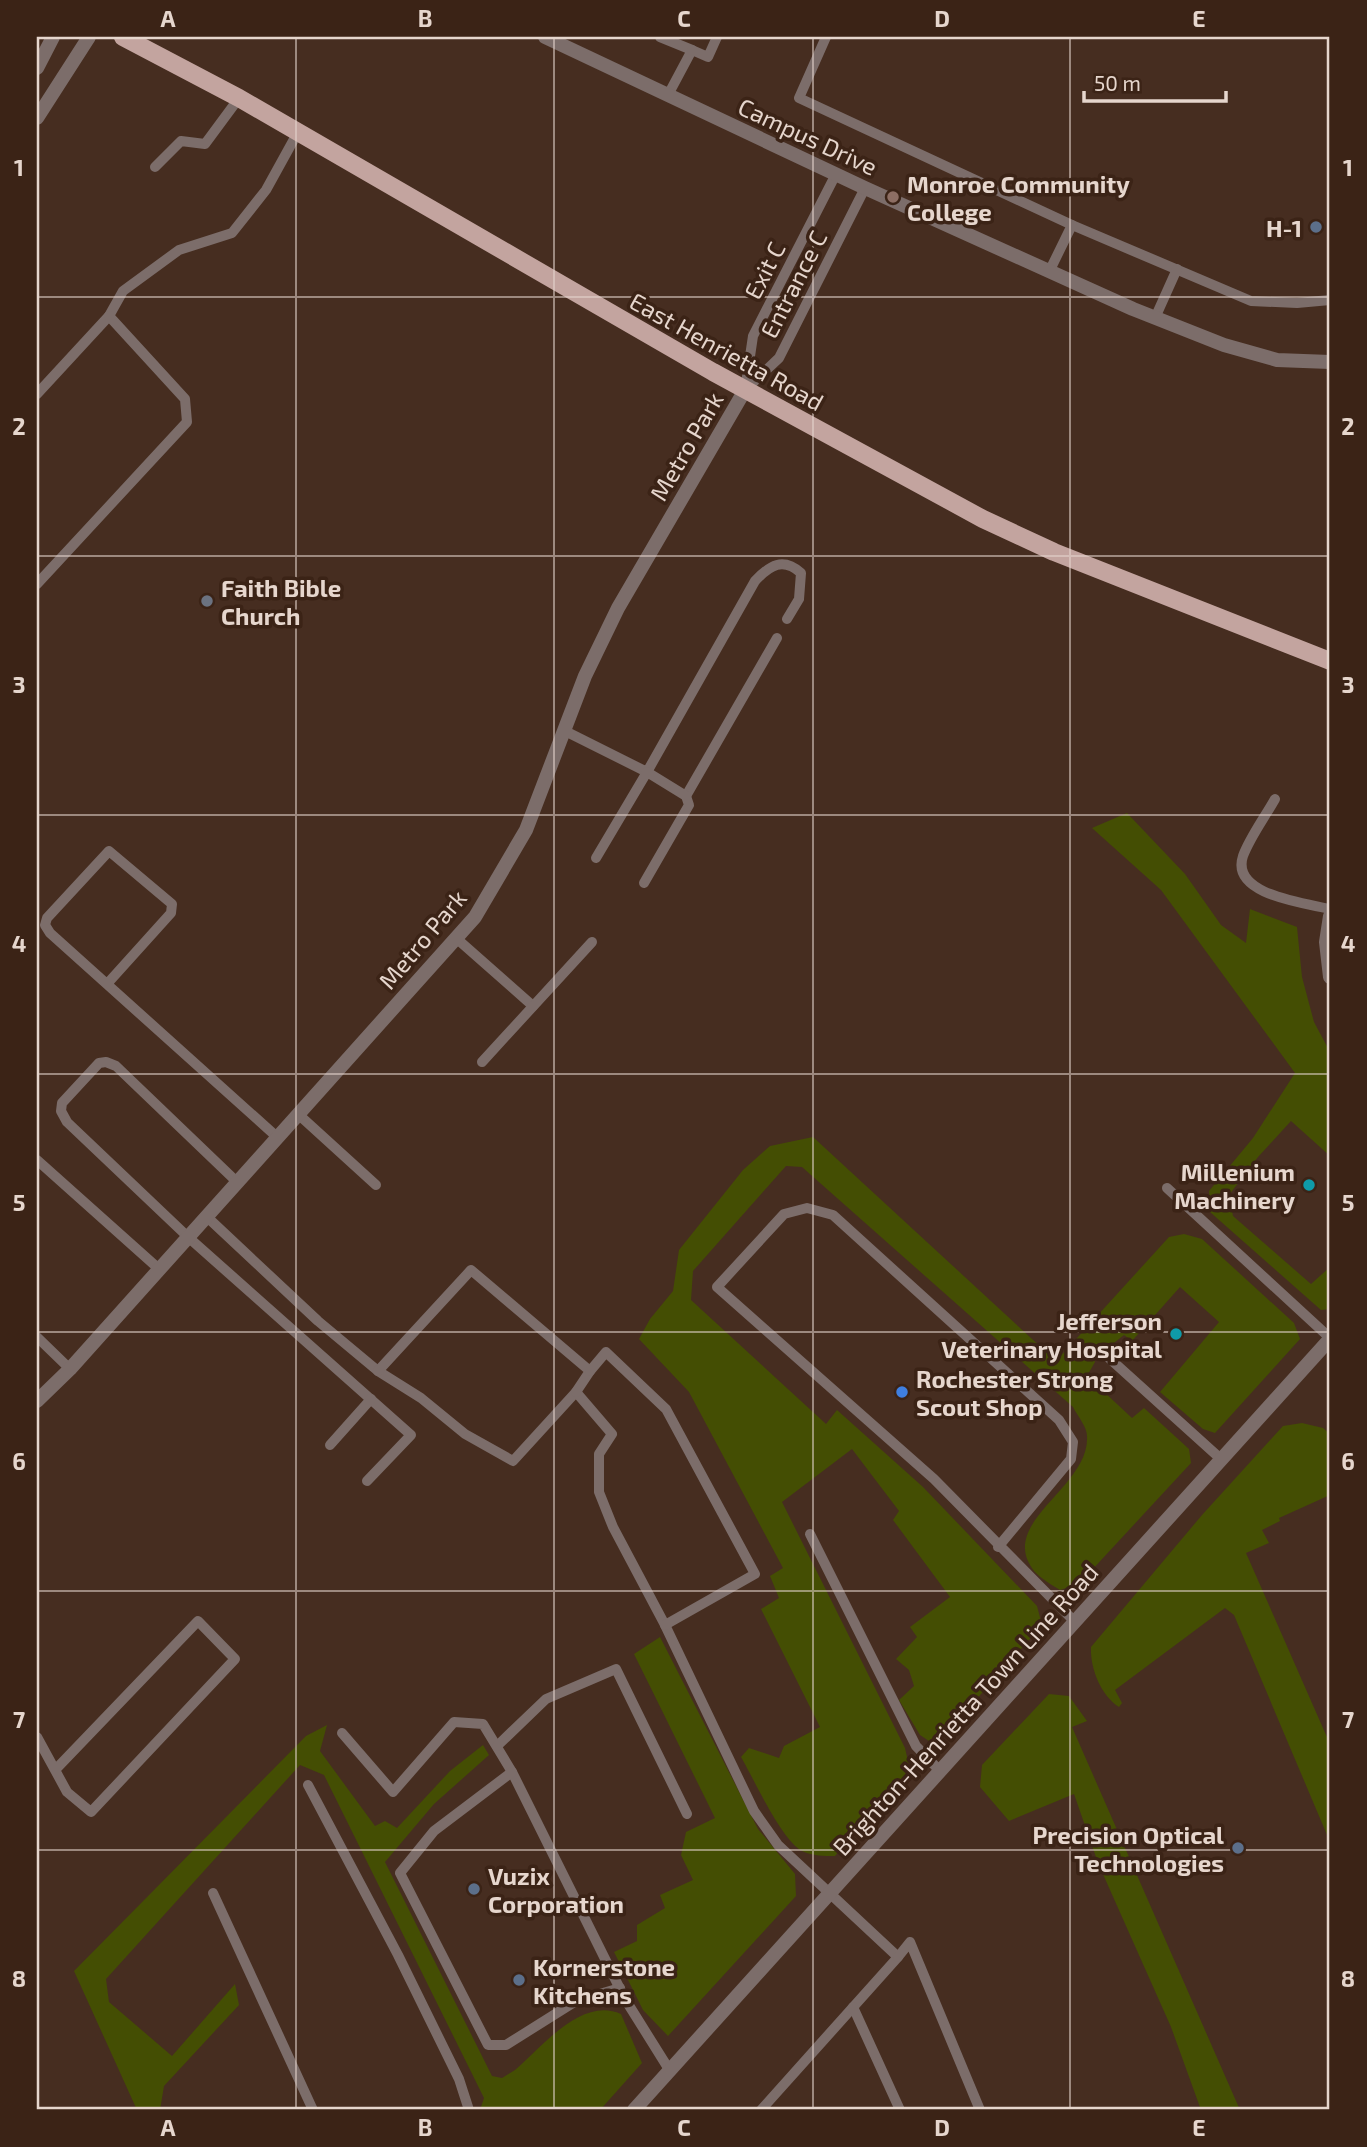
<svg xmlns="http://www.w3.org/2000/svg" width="1367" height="2147" viewBox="0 0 1367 2147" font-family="'Exo 2',sans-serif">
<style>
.green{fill:#444e03}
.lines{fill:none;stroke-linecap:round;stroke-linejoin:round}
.service{stroke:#7c6d6a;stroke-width:10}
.minor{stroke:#7c6d6a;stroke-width:14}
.tertiary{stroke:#7c6d6a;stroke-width:14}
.primary{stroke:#c3a49f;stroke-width:18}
.grid{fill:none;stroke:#e6d6cd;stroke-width:2;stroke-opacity:0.55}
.education-dot{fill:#8d6e63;stroke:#3b2316;stroke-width:2.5}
.service-dot{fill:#5c6f8a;stroke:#3b2316;stroke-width:2.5}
.worship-dot{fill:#6b7280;stroke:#3b2316;stroke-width:2.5}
.culture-dot{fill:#0f9aa8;stroke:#3b2316;stroke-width:2.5}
.shop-dot{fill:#3f7fe0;stroke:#3b2316;stroke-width:2.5}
.labels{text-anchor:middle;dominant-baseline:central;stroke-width:7;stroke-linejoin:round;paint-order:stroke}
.street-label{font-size:24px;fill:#e6d6cd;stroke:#3b2316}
.poi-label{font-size:24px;font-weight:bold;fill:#e6d6cd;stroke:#3b2316;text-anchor:start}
.neatline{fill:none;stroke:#e6d6cd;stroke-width:2.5}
.grid-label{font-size:23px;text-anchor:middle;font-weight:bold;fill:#e6d6cd}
</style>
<rect width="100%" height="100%" fill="#462d20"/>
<!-- green -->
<g class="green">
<path d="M1127 813 1185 874 1221 925 1246 943 1250 909 1297 927 1302 977 1314 1022 1330 1052V1156L1291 1121 1258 1157 1229 1195 1233 1216 1311 1284 1330 1267V1309L1321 1310 1210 1212 1209 1191 1253 1138 1295 1073 1161 890 1092 828Z"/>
<path d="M813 1137 1056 1361 1169 1237 1184 1234 1202 1239 1294 1323 1300 1339 1215 1433 1203 1429 1160 1392 1219 1322 1180 1287 1132 1341 1124 1335 1110 1346 1105 1343 1092 1355 1095 1362 1087 1376 1132 1418 1144 1408 1189 1449 1191 1463 1079 1584 1060 1590C1052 1585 1040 1578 1034 1571 996 1522 1090 1488 1087 1436 1087 1427 1077 1415 1073 1407L802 1167 786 1166 693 1271 691 1300 826 1424 837 1410 923 1487 1037 1606 1042 1625 943 1737 929 1741 920 1735 899 1700 914 1686 909 1670 896 1659 917 1637 910 1627 950 1597 893 1520 899 1511 852 1449 782 1502 905 1748 910 1770 835 1856C824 1856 813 1856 802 1851 781 1840 754 1779 741 1757L749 1748 779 1758 784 1746 820 1727 761 1609 779 1598 770 1576 783 1568 689 1392 639 1339 650 1319 673 1291 679 1250 743 1170 770 1146Z"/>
<path d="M1302 1423 1323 1428 1330 1434V1495L1279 1518 1280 1521 1262 1530 1269 1543 1246 1553 1330 1744V1842L1234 1615 1225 1608 1115 1690 1122 1703 1119 1707C1100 1695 1090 1667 1091 1647L1202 1515 1283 1426Z"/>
<path d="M660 1637 758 1829 795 1874 796 1896 668 2036 643 2010 614 1952 637 1941V1925L665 1908 660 1895 693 1880 681 1855 686 1832 715 1818 634 1654Z"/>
<path d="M1049 1694 1069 1696 1087 1721 1072 1727 1240 2110H1201L1171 2027 1098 1863 1074 1794 1009 1821 980 1787 982 1765Z"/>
<path d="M327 1725 320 1751 375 1826 385 1821 397 1828 450 1771 483 1745 489 1755 434 1804 385 1862 492 2076 502 2078 515 2070C543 2046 582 1996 621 2014L642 2063 600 2110H480L484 2098 324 1775 300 1765 106 1979 109 2002 172 2056 235 1984 239 2005 164 2086 160 2110H137L74 1971 306 1736Z"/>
</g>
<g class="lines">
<!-- service -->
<g class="service">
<path d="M660 37 692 50 668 95"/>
<path d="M826 37 799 98 1072 225 1251 301 1297 303 1330 300"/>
<path d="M692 50 708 57 717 37"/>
<path d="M155 167 181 141 205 144 239 98"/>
<path d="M1049 272 1072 225"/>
<path d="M1155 318 1177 269"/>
<path d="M745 390 779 358 865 188"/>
<path d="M745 390 753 336 836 174"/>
<path d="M37 394 109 316 123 291 179 250 232 233 266 190 298 132"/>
<path d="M37 584 187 422 185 399 109 316"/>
<path d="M565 731 647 772 755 581C770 565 783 557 801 573L799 599 787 619"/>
<path d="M686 796 777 638"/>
<path d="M1275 799C1265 817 1250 837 1243 856 1230 895 1305 903 1330 909"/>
<path d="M596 858 647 772 686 796 689 805 644 883"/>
<path d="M456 938 533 1006"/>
<path d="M107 984 171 913 172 904 109 851 47 918 45 925 50 933 277 1137"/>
<path d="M482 1062 592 942"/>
<path d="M298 1114 376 1185"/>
<path d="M37 1160 159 1269"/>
<path d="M237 1182 116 1066 106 1062 99 1063 62 1103 61 1111 67 1122 188 1237 411 1435 367 1481"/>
<path d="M1167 1188 1330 1338"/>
<path d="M206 1216 318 1321 378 1371 421 1398 465 1434 513 1461 576 1392 612 1434 599 1454V1492L613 1527 665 1625 754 1811 778 1845 898 1957 761 2110"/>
<path d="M37 1337 70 1369"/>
<path d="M1109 1358 1222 1460"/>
<path d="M378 1371 471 1270 590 1371 576 1392"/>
<path d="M590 1371 606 1352 666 1409 755 1574 665 1625"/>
<path d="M330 1445 371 1399"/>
<path d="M810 1534 916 1746 940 1771"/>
<path d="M998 1547 1071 1459 1073 1442 1059 1420 833 1215 807 1208 784 1214 717 1287 934 1479 1075 1622"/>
<path d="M342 1733 393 1792 454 1722 483 1724 512 1772 625 1999 670 2071"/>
<path d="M37 1737 67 1792 91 1812 235 1659 198 1621 56 1769"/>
<path d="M497 1746 546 1699 616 1669 687 1814"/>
<path d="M512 1772 434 1831 400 1873 488 2045H506L576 2001 620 1988"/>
<path d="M308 1785 398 1955 459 2079 469 2110"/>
<path d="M213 1893 313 2110"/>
<path d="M898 1957 910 1942 980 2110"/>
<path d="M853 2007 900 2110"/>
</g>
<!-- minor -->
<g class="minor">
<path d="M545 37 865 188 1133 309 1224 345 1277 360 1330 362"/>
<path d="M37 68 53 37"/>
<path d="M37 118 89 37"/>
<path d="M37 1401 70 1369 475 917 526 830 585 676 618 608 745 390"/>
</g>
<!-- tertiary -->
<g class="tertiary">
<path d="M1330 916 1326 942 1330 977"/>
<path d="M634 2110 1330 1339"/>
</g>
<!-- primary -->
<path class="primary" d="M123 37 239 98 713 372 983 519 1054 552 1330 661"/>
</g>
<!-- grid -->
<path class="grid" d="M296 37V2110M554 37V2110M813 37V2110M1070 37V2110M37 297H1330M37 556H1330M37 815H1330M37 1074H1330M37 1332H1330M37 1591H1330M37 1850H1330"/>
<!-- markers -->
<circle class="education-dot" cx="893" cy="197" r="7"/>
<g class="service-dot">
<circle cx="1316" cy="227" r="7"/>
<circle cx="1238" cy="1848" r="7"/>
<circle cx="474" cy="1889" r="7"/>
<circle cx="519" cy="1980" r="7"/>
</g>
<circle class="worship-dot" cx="207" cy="601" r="7"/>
<g class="culture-dot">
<circle cx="1309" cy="1185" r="7"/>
<circle cx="1176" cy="1334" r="7"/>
</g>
<circle class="shop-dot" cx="902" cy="1392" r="7"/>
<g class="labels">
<!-- street labels -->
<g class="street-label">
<text transform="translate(808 136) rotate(25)">Campus Drive</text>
<text transform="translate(764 270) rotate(-63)">Exit C</text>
<text transform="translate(793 284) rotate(-63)">Entrance C</text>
<text transform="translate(727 351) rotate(29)">East Henrietta Road</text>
<text transform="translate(686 446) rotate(-60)">Metro Park</text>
<text transform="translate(422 939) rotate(-50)">Metro Park</text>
<text transform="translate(965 1709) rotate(-48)">Brighton-Henrietta Town Line Road</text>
</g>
<!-- poi labels -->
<g class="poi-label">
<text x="907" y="183">Monroe Community<tspan x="907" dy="28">College</tspan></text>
<text x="1302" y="227" text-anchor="end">H-1</text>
<text x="221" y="587">Faith Bible<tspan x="221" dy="28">Church</tspan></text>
<text x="1295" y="1171" text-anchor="end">Millenium<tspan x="1295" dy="28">Machinery</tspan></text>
<text x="1162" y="1320" text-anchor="end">Jefferson<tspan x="1162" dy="28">Veterinary Hospital</tspan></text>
<text x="916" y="1378">Rochester Strong<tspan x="916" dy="28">Scout Shop</tspan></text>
<text x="1224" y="1834" text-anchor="end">Precision Optical<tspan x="1224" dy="28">Technologies</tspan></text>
<text x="488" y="1875">Vuzix<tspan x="488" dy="28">Corporation</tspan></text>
<text x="533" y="1966">Kornerstone<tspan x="533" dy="28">Kitchens</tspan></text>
</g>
</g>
<!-- border -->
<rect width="1367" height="2147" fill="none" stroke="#3b2316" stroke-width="77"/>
<!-- scale -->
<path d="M1084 91v10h142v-10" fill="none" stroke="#e6d6cd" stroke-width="3.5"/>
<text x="1094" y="91" font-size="21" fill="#e6d6cd" stroke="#3b2316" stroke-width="5" paint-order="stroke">50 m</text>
<rect x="38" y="38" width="1290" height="2070" class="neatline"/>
<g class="grid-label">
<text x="168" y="27">A</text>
<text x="425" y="27">B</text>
<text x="684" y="27">C</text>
<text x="942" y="27">D</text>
<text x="1199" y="27">E</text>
<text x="19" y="176">1</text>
<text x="1348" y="176">1</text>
<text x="19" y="435">2</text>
<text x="1348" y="435">2</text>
<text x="19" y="693">3</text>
<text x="1348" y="693">3</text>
<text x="19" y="952">4</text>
<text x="1348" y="952">4</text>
<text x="19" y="1211">5</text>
<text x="1348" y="1211">5</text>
<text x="19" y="1470">6</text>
<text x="1348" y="1470">6</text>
<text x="19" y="1728">7</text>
<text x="1348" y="1728">7</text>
<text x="19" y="1987">8</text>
<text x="1348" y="1987">8</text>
<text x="168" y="2136">A</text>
<text x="425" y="2136">B</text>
<text x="684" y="2136">C</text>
<text x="942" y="2136">D</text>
<text x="1199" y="2136">E</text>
</g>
</svg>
